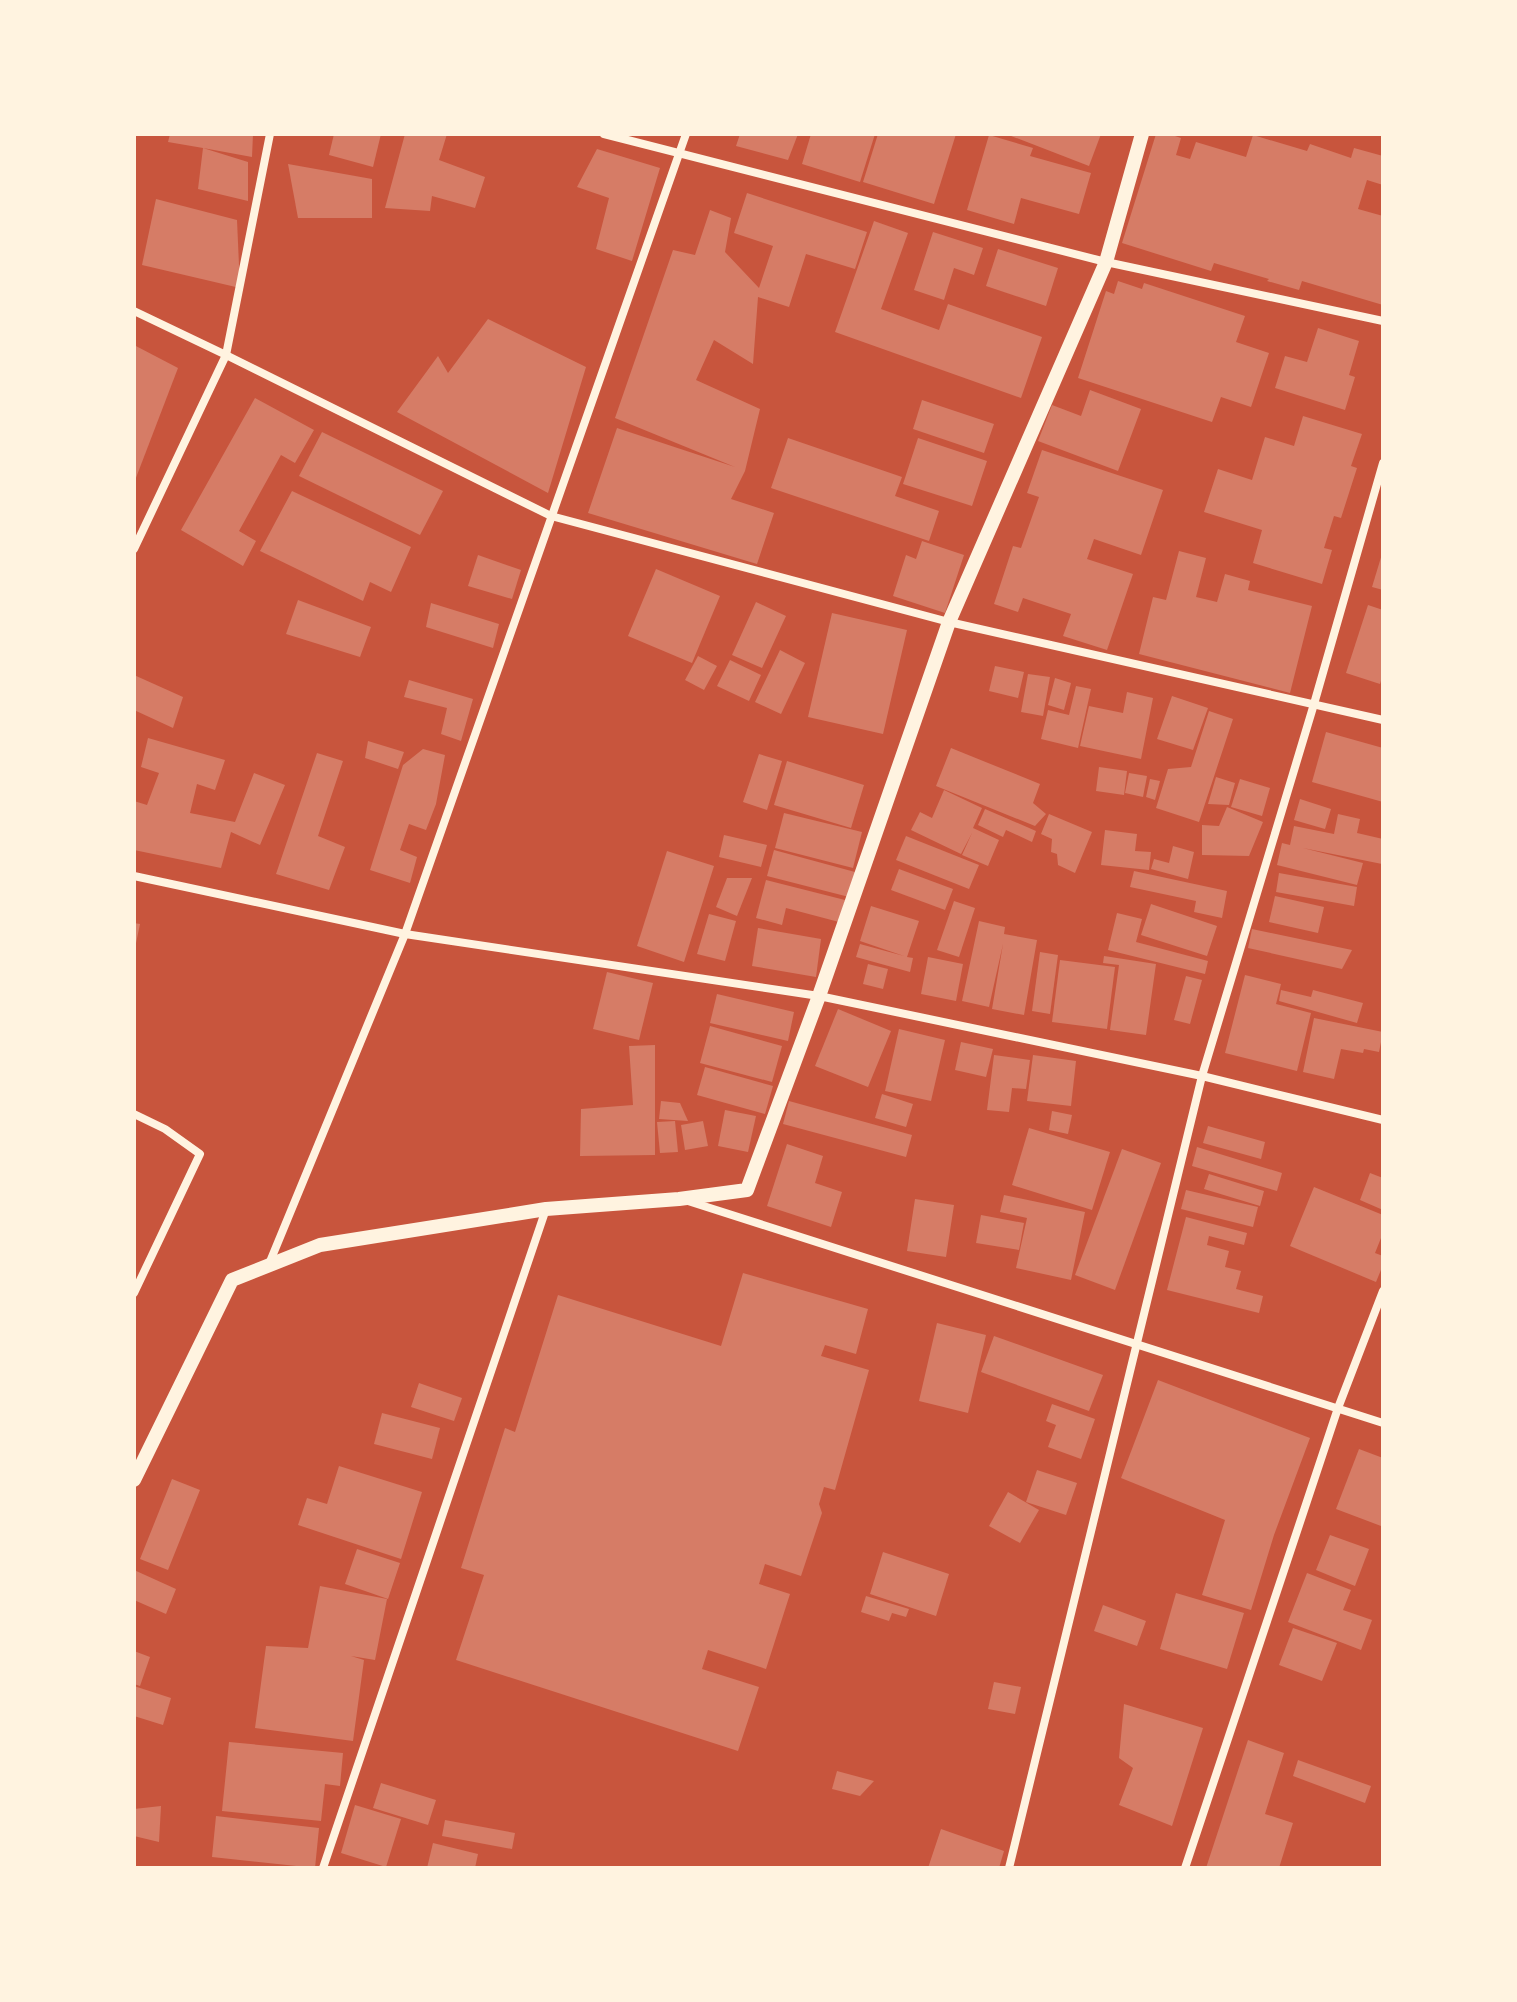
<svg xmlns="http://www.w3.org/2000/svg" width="1517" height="2002" viewBox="0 0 1517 2002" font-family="Merriweather,serif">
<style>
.building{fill:#d67c66}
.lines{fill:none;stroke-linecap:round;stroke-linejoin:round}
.minor{stroke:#fff3e0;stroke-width:8}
.tertiary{stroke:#fff3e0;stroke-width:14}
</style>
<rect width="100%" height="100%" fill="#c8553d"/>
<!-- building -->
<g class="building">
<path d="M170 134H253L252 157 203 148 248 162V201L198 189 203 148 168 142Z"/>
<path d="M334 134H381L373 167 329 155Z"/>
<path d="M405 134H447L439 160 485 177 475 208 432 196 430 211 385 208Z"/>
<path d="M740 134H798L788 160 736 146Z"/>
<path d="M811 134H875L860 182 802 164Z"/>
<path d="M878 134H956L934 204 863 182Z"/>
<path d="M1006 134H1101L1089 166Z"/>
<path d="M1156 134H1169L1181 138 1176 155 1190 159 1196 142 1246 157 1253 135 1307 151 1310 144 1351 158 1354 148 1383 156V185L1367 180 1358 209 1383 216V305L1302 281 1299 290 1267 281 1269 279 1214 263 1211 271 1122 243Z"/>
<path d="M989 135 1033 148 1030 156 1091 173 1079 214 1021 198 1014 224 967 210Z"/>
<path d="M597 149 660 168 632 261 596 249 609 198 577 187Z"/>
<path d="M288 164 372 179V218H298Z"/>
<path d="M747 193 867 232 855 269 806 254 789 307 758 297 753 364 714 340 696 380 760 409 745 471 731 499 774 513 757 564 588 513 617 428 735 467 615 418 673 250 695 255 710 210 731 218 725 252 759 288 773 246 734 233Z"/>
<path d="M156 199 237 220 240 288 142 265Z"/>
<path d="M874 221 908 233 881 309 939 330 948 304 1042 337 1021 398 835 332Z"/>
<path d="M933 232 983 248 974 275 954 268 944 300 914 290Z"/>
<path d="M998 249 1058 268 1046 306 986 286Z"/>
<path d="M1118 281 1142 289 1144 283 1245 316 1236 342 1269 353 1251 407 1221 397 1212 422 1078 378 1106 291 1114 294Z"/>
<path d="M488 319 586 367 548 493 397 412 438 356 448 373Z"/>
<path d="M1318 328 1359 341 1349 375 1355 377 1345 410 1275 388 1285 356 1307 362Z"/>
<path d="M134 345 178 368 134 483Z"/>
<path d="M1090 390 1141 409 1118 471 1038 441 1052 405 1081 416Z"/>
<path d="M255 398 314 430 295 463 281 455 239 531 256 541 243 566 181 530Z"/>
<path d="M922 400 994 424 984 453 913 429Z"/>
<path d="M1303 416 1362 434 1351 466 1357 468 1341 518 1334 516 1324 548 1332 550 1322 584 1253 563 1262 530 1204 512 1218 469 1252 480 1265 437 1294 446Z"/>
<path d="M322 432 443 491 420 535 299 476Z"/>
<path d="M788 438 902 477 895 496 939 511 929 541 771 488Z"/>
<path d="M918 438 987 461 972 506 903 484Z"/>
<path d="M1042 450 1163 490 1141 555 1094 539 1087 559 1133 574 1107 650 1063 636 1071 614 1023 598 1018 612 994 604 1013 546 1021 548 1039 497 1027 493Z"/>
<path d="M292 491 411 547 391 592 370 582 363 601 260 551Z"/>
<path d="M922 541 964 555 945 613 893 596 906 555 916 559Z"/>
<path d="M1179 551 1206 558 1196 597 1217 602 1225 574 1250 581 1248 590 1312 606 1290 693 1139 654 1153 597 1166 600Z"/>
<path d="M1382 554 1383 555V590L1372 587Z"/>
<path d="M478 555 521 570 512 599 468 586Z"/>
<path d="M656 569 720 596 692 663 628 636Z"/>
<path d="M298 600 371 627 360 657 286 634Z"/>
<path d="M756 602 786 616 762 668 732 655Z"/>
<path d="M431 603 499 624 493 648 426 627Z"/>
<path d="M1368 605 1383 610V674L1380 684 1346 673Z"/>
<path d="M832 613 907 630 883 734 808 717Z"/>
<path d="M780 650 805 663 781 714 755 702Z"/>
<path d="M698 656 717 666 704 690 685 680Z"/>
<path d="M730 660 761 675 749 701 717 686Z"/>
<path d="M995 666 1024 672 1018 698 989 691Z"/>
<path d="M1028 674 1050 677 1043 716 1021 712Z"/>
<path d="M134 675 183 697 173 728 134 710Z"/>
<path d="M1055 678 1071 683 1064 710 1048 705Z"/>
<path d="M409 680 473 699 461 741 441 734 447 708 404 697Z"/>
<path d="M1076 686 1091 689 1078 748 1041 739 1048 710 1069 715Z"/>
<path d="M1127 692 1153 698 1141 759 1080 746 1089 706 1123 713Z"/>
<path d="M1172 696 1208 708 1193 750 1157 739Z"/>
<path d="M1209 711 1233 719 1199 822 1156 808 1168 769 1191 767Z"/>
<path d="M1326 732 1383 748V802L1312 782Z"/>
<path d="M148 738 225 760 215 790 197 784 190 813 235 822 254 773 285 785 260 845 231 832 221 868 134 850V801L147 805 159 773 141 767Z"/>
<path d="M368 741 404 752 398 769 365 758Z"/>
<path d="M951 748 1040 784 1033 803 1046 814 1035 826 936 786Z"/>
<path d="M423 749 445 755 436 804 426 830 409 824 400 850 417 857 410 883 370 870 403 765Z"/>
<path d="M317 753 343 761 318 836 345 847 329 890 276 874Z"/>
<path d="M759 754 782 761 767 810 743 802Z"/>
<path d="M787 761 864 785 851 828 774 805Z"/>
<path d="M1099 767 1127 771 1124 795 1096 791Z"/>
<path d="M1129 773 1147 776 1143 797 1125 793Z"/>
<path d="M1216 777 1235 783 1229 805 1208 804Z"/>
<path d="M1150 779 1160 781 1155 800 1146 797Z"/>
<path d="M1240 779 1270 788 1262 816 1231 807Z"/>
<path d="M944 790 982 808 973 828 999 840 988 866 962 855 972 833 961 854 911 830 920 812 932 818Z"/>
<path d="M1300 799 1331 809 1325 829 1294 820Z"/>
<path d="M1227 807 1263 822 1249 856 1202 855V825L1219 826Z"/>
<path d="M985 809 1036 831 1032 842 1006 830 1003 837 978 825Z"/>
<path d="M784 813 862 832 853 868 775 848Z"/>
<path d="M1049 814 1092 832 1075 873 1058 865 1057 854 1051 852 1052 839 1041 834Z"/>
<path d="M1338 814 1360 819 1357 833 1383 839 1382 864 1303 848 1363 863 1357 885 1277 865 1282 843 1290 845 1294 826 1334 834Z"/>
<path d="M1105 830 1137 834 1135 851 1151 852 1149 870 1101 865Z"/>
<path d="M724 835 767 845 761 867 719 857Z"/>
<path d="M906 836 979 865 969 889 896 860Z"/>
<path d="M1173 846 1194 852 1188 879 1151 869 1154 859 1169 863Z"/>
<path d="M774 850 855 872 849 897 767 876Z"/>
<path d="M667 851 714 866 684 962 637 946Z"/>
<path d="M899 869 953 889 945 910 891 890Z"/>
<path d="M1134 871 1227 891 1222 918 1194 912 1196 901 1130 887Z"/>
<path d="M1279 873 1357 887 1354 906 1276 892Z"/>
<path d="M727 878H752L737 916 716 907Z"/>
<path d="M766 880 845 900 839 922 786 908 782 925 756 918Z"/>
<path d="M1275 896 1324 907 1318 933 1269 922Z"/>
<path d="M954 901 975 908 959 957 937 950Z"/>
<path d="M1151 904 1217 926 1207 956 1141 935Z"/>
<path d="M871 906 919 921 907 957 913 958 910 972 856 957 860 944 904 956 860 941Z"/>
<path d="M1117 913 1142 919 1136 942 1208 961 1205 974 1108 950Z"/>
<path d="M709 914 736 921 725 961 697 954Z"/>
<path d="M979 921 1005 927 1004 934 1037 940 1024 1015 992 1009 1003 944 989 1007 962 1001Z"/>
<path d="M134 923 140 924 135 948H134Z"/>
<path d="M758 928 821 939 816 977 752 966Z"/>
<path d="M1252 929 1352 950 1342 969 1248 948Z"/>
<path d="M1040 952 1058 955 1050 1014 1032 1011Z"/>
<path d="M1104 956 1156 964 1146 1035 1110 1030 1119 965 1103 963Z"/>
<path d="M928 957 963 964 956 1001 921 994Z"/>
<path d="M1060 960 1115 967 1107 1029 1052 1022Z"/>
<path d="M868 964 888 969 883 989 863 984Z"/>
<path d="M607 972 653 983 639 1040 593 1029Z"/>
<path d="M1245 975 1281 984 1276 1004 1311 1013 1297 1071 1225 1053Z"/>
<path d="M1186 976 1202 980 1190 1024 1174 1020Z"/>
<path d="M1281 990 1311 997 1313 990 1363 1003 1357 1023 1279 1001Z"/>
<path d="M717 994 794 1012 788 1041 710 1023Z"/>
<path d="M838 1009 891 1031 868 1087 815 1066Z"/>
<path d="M1314 1018 1383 1032 1379 1052 1364 1049 1363 1053 1341 1049 1334 1079 1303 1072Z"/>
<path d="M710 1026 782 1046 772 1082 700 1063Z"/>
<path d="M899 1029 945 1040 931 1101 885 1091Z"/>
<path d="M961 1042 993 1049 986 1077 955 1070Z"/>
<path d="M655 1045V1155L580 1156 581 1109 633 1105 629 1046Z"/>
<path d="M994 1055 1030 1060 1026 1089 1012 1088 1009 1112 987 1110Z"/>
<path d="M1033 1055 1076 1061 1071 1106 1027 1101Z"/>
<path d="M705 1067 773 1086 765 1114 697 1095Z"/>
<path d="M882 1094 913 1104 906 1127 875 1118Z"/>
<path d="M661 1101 680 1103 688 1121 659 1119Z"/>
<path d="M789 1101 912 1135 906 1157 783 1124Z"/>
<path d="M725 1110 756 1116 748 1152 718 1146Z"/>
<path d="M1052 1111 1072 1115 1068 1134 1049 1130Z"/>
<path d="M675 1121 678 1152 660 1153 657 1122Z"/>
<path d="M703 1121 708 1146 685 1150 681 1125Z"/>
<path d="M1208 1126 1265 1142 1261 1159 1203 1143Z"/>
<path d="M1029 1128 1110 1152 1092 1210 1012 1185Z"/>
<path d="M787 1144 823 1156 815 1183 842 1192 831 1227 767 1206Z"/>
<path d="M1197 1147 1282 1173 1277 1191 1192 1166Z"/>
<path d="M1122 1149 1161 1163 1115 1290 1075 1275Z"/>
<path d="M1370 1173 1383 1178V1210L1360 1200Z"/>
<path d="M1209 1174 1264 1191 1260 1206 1204 1189Z"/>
<path d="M1314 1187 1383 1215V1233L1375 1253 1383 1256V1265L1376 1282 1290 1246Z"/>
<path d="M1186 1190 1258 1207 1253 1227 1181 1209Z"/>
<path d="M1004 1195 1085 1212 1071 1280 1016 1268 1027 1218 1000 1212Z"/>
<path d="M915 1199 954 1205 946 1257 907 1251Z"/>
<path d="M981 1215 1024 1223 1019 1250 976 1243Z"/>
<path d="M1186 1217 1247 1233 1244 1245 1209 1236 1207 1245 1229 1251 1225 1267 1241 1271 1236 1289 1263 1296 1259 1313 1167 1290Z"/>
<path d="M743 1273 868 1309 856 1354 825 1345 821 1356 869 1370 835 1490 824 1487 819 1504 822 1513 801 1576 765 1564 759 1584 790 1594 766 1669 708 1650 702 1669 759 1687 738 1751 456 1660 484 1575 461 1568 505 1428 515 1432 558 1295 721 1346Z"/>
<path d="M937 1323 986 1335 968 1413 919 1401Z"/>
<path d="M994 1336 1103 1375 1089 1411 981 1372Z"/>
<path d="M1158 1380 1310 1438 1274 1535 1251 1610 1202 1595 1225 1520 1121 1478Z"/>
<path d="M419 1383 462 1398 454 1421 411 1407Z"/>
<path d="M1052 1404 1095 1419 1081 1459 1048 1447 1056 1425 1046 1421Z"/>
<path d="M382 1413 440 1428 432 1459 374 1444Z"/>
<path d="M1359 1449 1383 1458V1521L1381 1526 1336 1509Z"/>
<path d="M339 1466 422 1492 401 1559 298 1525 307 1498 327 1504Z"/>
<path d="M1037 1470 1077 1483 1066 1515 1026 1502Z"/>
<path d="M172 1479 200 1490 168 1570 140 1559Z"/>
<path d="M1008 1492 1039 1510 1020 1543 989 1526Z"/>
<path d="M1330 1535 1369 1549 1355 1586 1316 1570Z"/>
<path d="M357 1549 400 1563 388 1599 345 1584Z"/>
<path d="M883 1552 949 1574 936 1616 870 1594Z"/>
<path d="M134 1570 176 1589 166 1614 134 1600Z"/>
<path d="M1307 1573 1351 1590 1343 1610 1372 1620 1361 1650 1288 1622Z"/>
<path d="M320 1586 387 1599 375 1660 351 1656 364 1660 353 1741 255 1728 266 1646 308 1648Z"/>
<path d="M1176 1593 1244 1613 1227 1669 1160 1649Z"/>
<path d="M866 1596 909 1609 906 1617 892 1613 889 1621 861 1612Z"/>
<path d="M1103 1605 1146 1621 1137 1646 1094 1631Z"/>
<path d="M1293 1628 1337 1643 1322 1681 1279 1665Z"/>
<path d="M134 1651 150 1657 140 1686 134 1684Z"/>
<path d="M994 1682 1021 1687 1015 1714 988 1709Z"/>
<path d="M134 1686 171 1698 163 1725 134 1716Z"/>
<path d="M1124 1704 1203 1728 1172 1826 1119 1805 1133 1768 1119 1758Z"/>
<path d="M1248 1740 1284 1753 1265 1814 1293 1823 1279 1868H1206Z"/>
<path d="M229 1742 343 1753 340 1786 325 1784 321 1821 222 1811Z"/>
<path d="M1298 1760 1371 1786 1365 1803 1293 1776Z"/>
<path d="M837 1771 874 1781 860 1796 832 1789Z"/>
<path d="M381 1783 436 1800 428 1825 373 1808Z"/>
<path d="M355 1805 401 1819 386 1867 341 1853Z"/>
<path d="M161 1806 159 1842 134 1836V1809Z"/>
<path d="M216 1816 319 1828 315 1868 212 1857Z"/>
<path d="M445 1820 515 1833 512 1849 442 1836Z"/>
<path d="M941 1829 1004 1851 999 1868H928Z"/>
<path d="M433 1843 478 1854 475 1868H427Z"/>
</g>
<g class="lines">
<!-- minor -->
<g class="minor">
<path d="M604 134 1106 262 1383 321"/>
<path d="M134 311 226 355 551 516 949 622 1383 720"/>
<path d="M134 549 226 355 270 134"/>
<path d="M134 876 405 934 819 996 1202 1076 1383 1120"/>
<path d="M134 1114 165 1129 200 1154 134 1293"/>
<path d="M688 1201 1383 1423"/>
<path d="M269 1264 405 934 686 134"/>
<path d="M323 1868 546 1209"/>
<path d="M1009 1868 1202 1076 1314 704 1383 463"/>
<path d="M1185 1868 1338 1408 1383 1291"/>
</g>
<!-- tertiary -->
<path class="tertiary" d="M134 1480 232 1280 320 1245 546 1209 679 1199 747 1190 819 996 949 622 1106 262 1142 134"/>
</g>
<!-- border -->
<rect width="1517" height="2002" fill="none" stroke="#fff3e0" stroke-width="272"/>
</svg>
